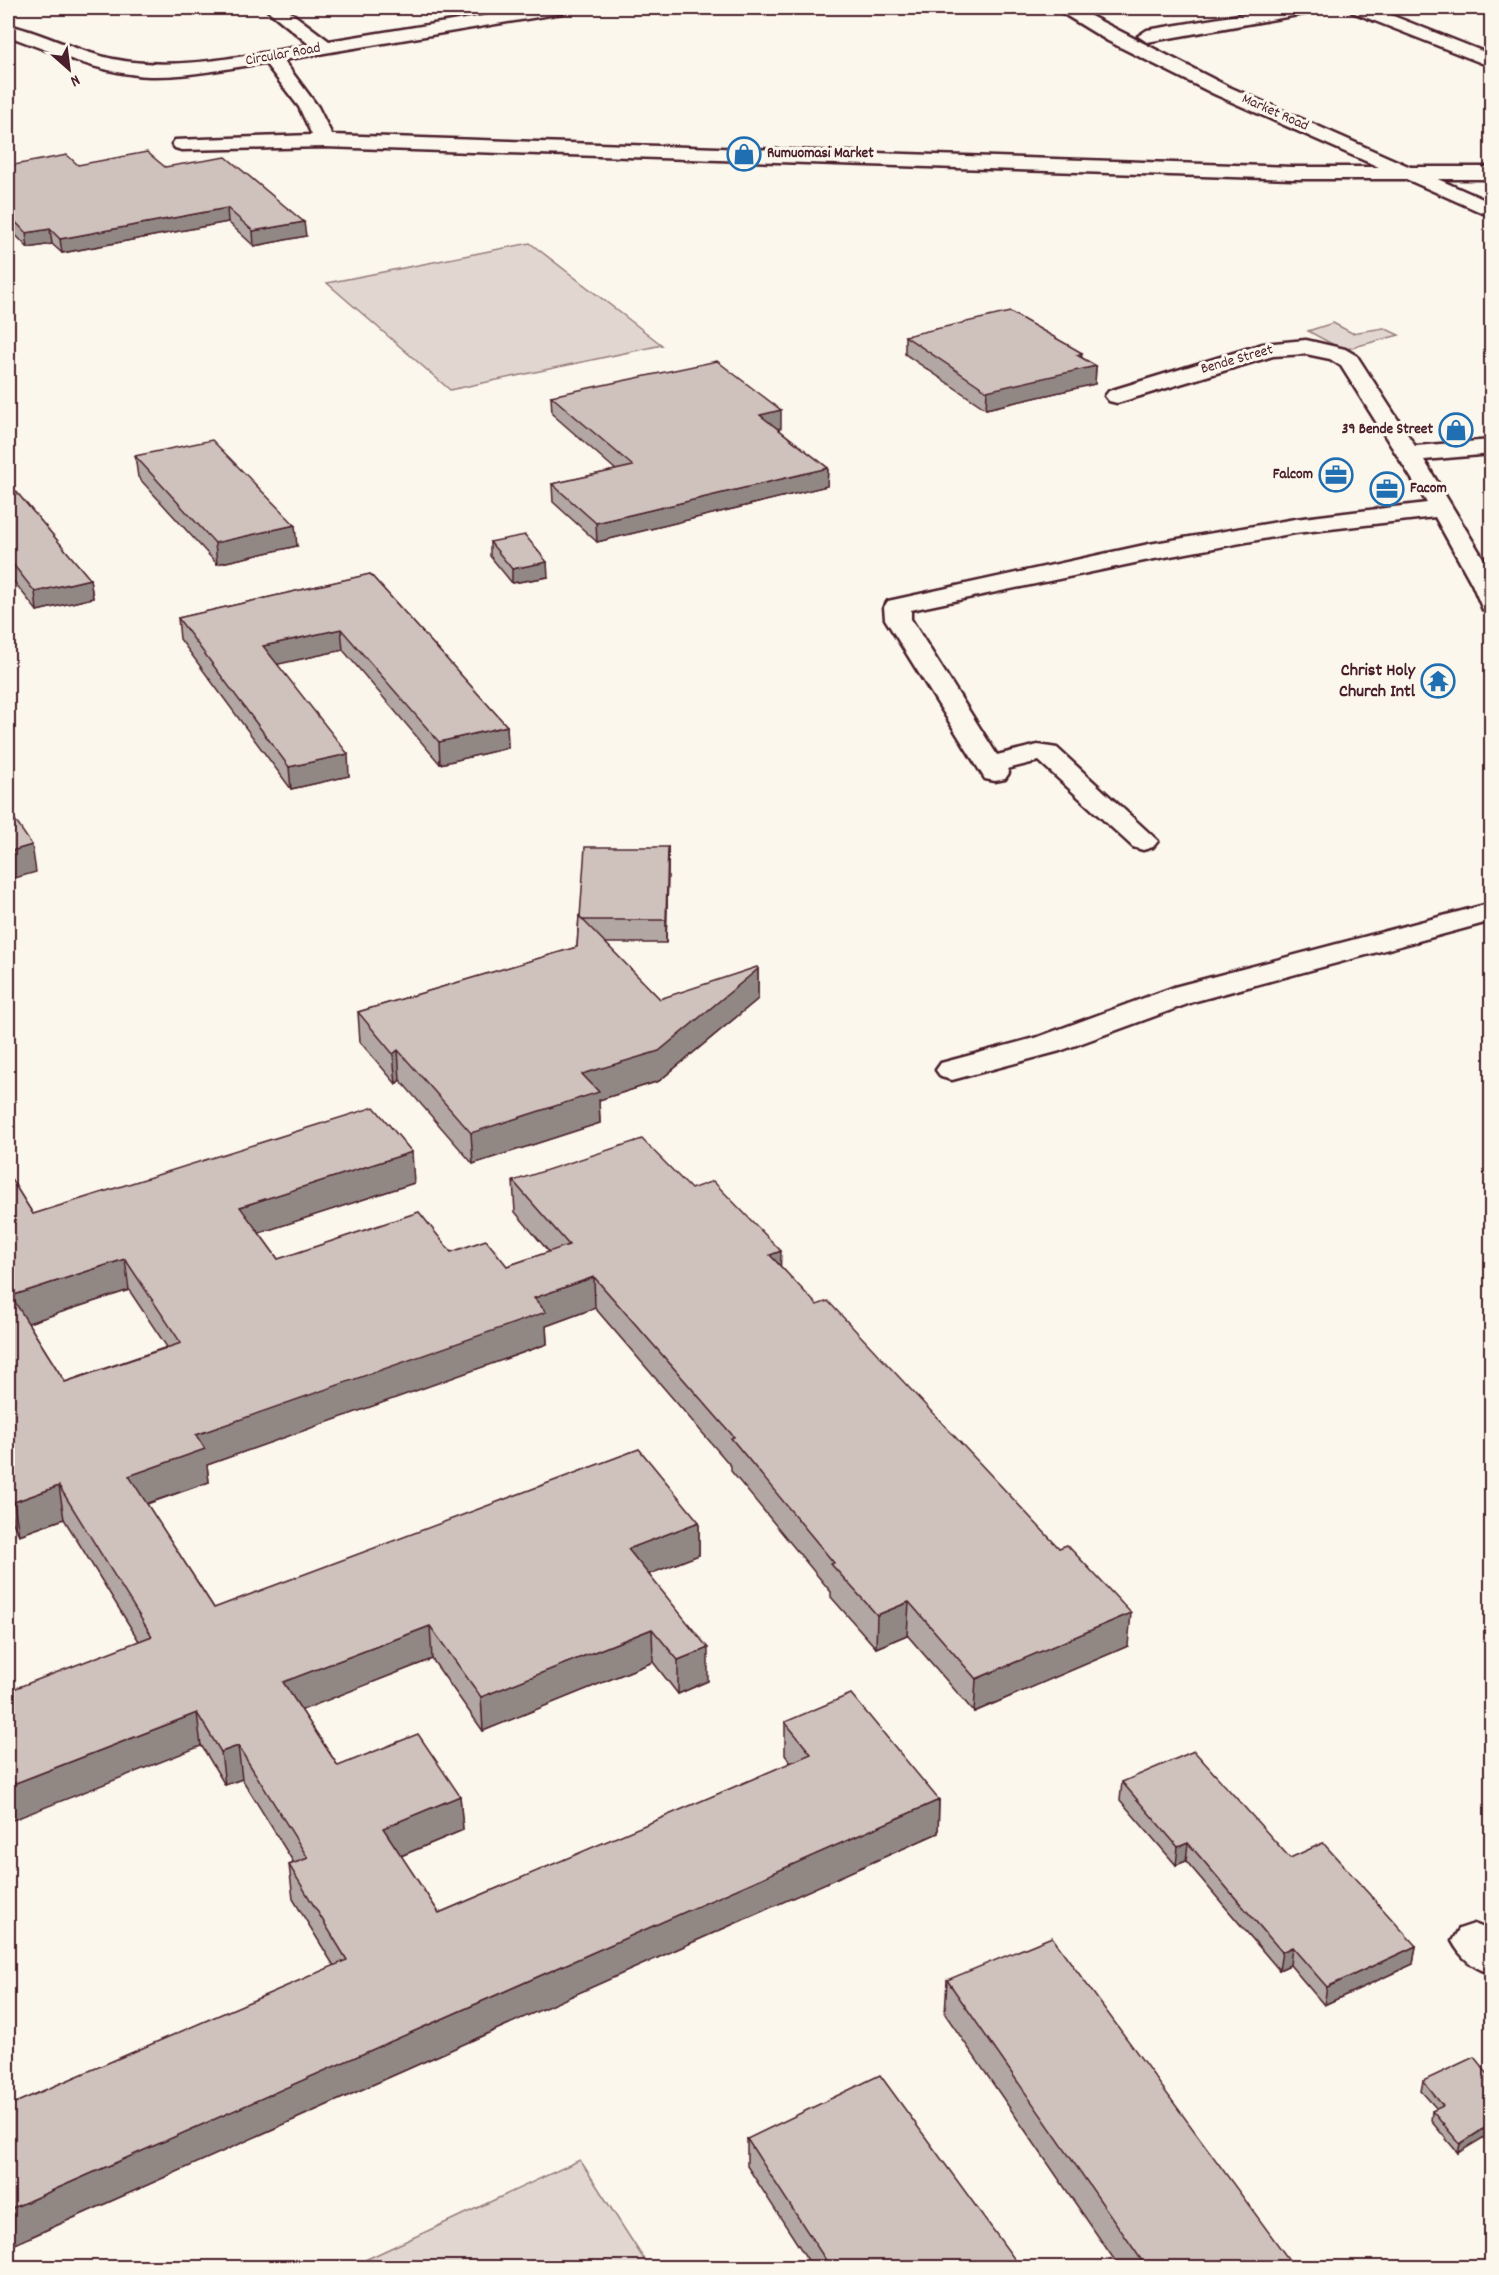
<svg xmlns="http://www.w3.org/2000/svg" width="1499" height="2275" viewBox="0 0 1499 2275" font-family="Dekko,sans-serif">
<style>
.green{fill:#e2d7d0;stroke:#967b7e;stroke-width:1.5}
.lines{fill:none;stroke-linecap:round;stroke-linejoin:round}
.street-casing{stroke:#4a1f2b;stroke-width:5}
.primary-casing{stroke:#4a1f2b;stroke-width:5}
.street{fill:#fbf7ec;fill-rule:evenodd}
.primary{fill:#fbf7ec;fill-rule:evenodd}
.wall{fill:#b2a7a2;stroke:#4a1f2b;stroke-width:1.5;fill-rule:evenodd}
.shaded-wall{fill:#918884;stroke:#4a1f2b;stroke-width:1.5}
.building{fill:#cfc2bc;stroke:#4a1f2b;stroke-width:1.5;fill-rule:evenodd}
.labels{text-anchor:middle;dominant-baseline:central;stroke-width:6;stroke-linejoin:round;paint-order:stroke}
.far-street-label{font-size:15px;fill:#4a1f2b;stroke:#fbf7ec}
.far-poi-label{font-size:15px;font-weight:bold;fill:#4a1f2b;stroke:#fbf7ec;text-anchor:start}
.poi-label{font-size:18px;font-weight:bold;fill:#4a1f2b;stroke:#fbf7ec;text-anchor:end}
</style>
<rect width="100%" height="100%" fill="#fbf7ec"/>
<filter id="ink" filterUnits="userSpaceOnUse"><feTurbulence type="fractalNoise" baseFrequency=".0167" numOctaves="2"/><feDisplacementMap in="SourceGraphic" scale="12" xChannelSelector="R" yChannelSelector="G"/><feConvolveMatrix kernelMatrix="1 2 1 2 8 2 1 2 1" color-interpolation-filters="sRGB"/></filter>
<g filter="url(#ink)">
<!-- green -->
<g class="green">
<path d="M530 243 662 345 450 390 327 283Z"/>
<path d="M1333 323 1352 333 1384 328 1399 335 1343 350 1308 331Z"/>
<path d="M580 2160 649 2267H350Z"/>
</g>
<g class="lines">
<!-- street casing -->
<g class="street-casing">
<g id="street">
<path d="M265 8H285L329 41 533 8H571L562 13 283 60 318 107 332 135 1292 167H1492V179H1292L324 147 182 150 175 148 172 144 175 140 312 135 299 107 265 63C227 68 188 77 150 76 101 74 53 52 8 36V25C44 33 77 52 113 59 178 72 246 55 310 45Z"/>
<path d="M1281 8H1318L1309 13 1147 42 1138 36 1147 30Z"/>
<path d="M1349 8H1373L1492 55V67L1352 12Z"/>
<path d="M1306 340 1345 349 1357 356 1415 446 1492 440V454L1424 460 1492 573V613L1483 610 1472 584 1435 517 1295 533 1149 560 911 610V619L997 755 1038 745 1057 748 1158 841 1153 847 1143 850 1133 847 1039 761 1007 769 1009 773 1005 779 995 781 985 779 885 619 884 607 888 601 1149 544 1295 519 1427 503 1341 366 1330 359 1306 354 1273 356 1117 403 1109 401 1105 396 1109 391 1263 344Z"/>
<path d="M1492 903V921L1196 1001 1060 1051 963 1077 952 1080 941 1077 936 1070 941 1063 1038 1037 1174 987Z"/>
<path d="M1474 1924 1492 1931V1974C1473 1968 1461 1958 1452 1941L1459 1929Z"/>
</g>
</g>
<!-- primary casing -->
<g class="primary-casing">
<path id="primary" d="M1054 8H1075L1227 86 1492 203V217L1214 94 1108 41Z"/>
</g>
<!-- street -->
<use href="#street" class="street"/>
<!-- primary -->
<use href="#primary" class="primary"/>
</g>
<!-- wall -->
<g class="wall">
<path d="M78 165 165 167 306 236 254 246 228 222 62 253 52 244 28 248 8 227V166Z"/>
<path d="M905 336 1082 358 1096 366 1095 384 986 409 905 354Z"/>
<path d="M551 396 781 428 778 429 828 468 827 486 597 542 553 502 552 484 616 470 552 414Z"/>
<path d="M135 456 297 546 217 564 138 477Z"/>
<path d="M8 482 90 579 93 598 37 611 8 574Z"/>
<path d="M490 542 548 577 512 583 490 556Z"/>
<path d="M370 574 507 726 508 748 440 764 343 650 277 664 349 776 291 789 180 639 178 618Z"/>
<path d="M668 847V870L666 943H605L660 999 758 969V999L659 1081 599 1100 600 1123 473 1164 400 1080 396 1084 360 1042 358 1012 577 947 579 916Z"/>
<path d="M8 1174 33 1214 414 1183 259 1233 278 1259 451 1252 507 1266 549 1252 515 1212 513 1181 691 1189 781 1267 1128 1646 974 1712 907 1635 876 1648 831 1597V1592L731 1471V1466L595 1308 546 1326 547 1344 207 1465 209 1482 147 1504 214 1608 699 1522V1555L649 1574 708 1681 678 1694 653 1662 483 1731 432 1659 301 1710 338 1766 460 1796 463 1830 401 1856 439 1913 791 1763 785 1755V1722L939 1800 938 1833 8 2247V2106L334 1966 293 1899 289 1865 294 1863 242 1779 225 1785 139 1641 64 1519 19 1535 12 1521 8 1522ZM129 1290 167 1347 65 1382 28 1323Z"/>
<path d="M1122 1782 1290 1858 1416 1946 1413 1964 1324 2005 1290 1965 1279 1970 1186 1861 1176 1865 1120 1800Z"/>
<path d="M947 1980 1295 2268H1120L945 2014Z"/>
<path d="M1491 2078 1458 2153 1431 2121 1432 2111 1437 2109 1421 2091 1423 2081Z"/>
<path d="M747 2139 1021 2268H813L747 2166Z"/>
</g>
<!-- shaded-wall -->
<g class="shaded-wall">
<path d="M227 208 228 222 62 253 60 239Z"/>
<path d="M304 222 306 236 254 246 253 231Z"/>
<path d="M50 229 52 244 28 248 26 233Z"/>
<path d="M1082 353 1081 369 1096 366 1095 384 986 409 987 391Z"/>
<path d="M781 410V428L760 433V415Z"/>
<path d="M828 468 827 486 597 542 596 523Z"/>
<path d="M295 525 297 546 217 564 215 543Z"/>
<path d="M547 562 548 577 512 583V569Z"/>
<path d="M90 579 93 598 37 611 35 592Z"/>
<path d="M341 629 343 650 265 667 263 646Z"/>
<path d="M507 726 508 748 440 764 439 742Z"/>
<path d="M348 754 349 776 291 789 289 767Z"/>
<path d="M32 845 36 872 8 880V852Z"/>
<path d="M668 847V870L666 943V920Z"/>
<path d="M758 969V999L659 1081 599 1100 600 1123 473 1164 471 1133 582 1074Z"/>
<path d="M398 1050 400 1080 396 1084 393 1054Z"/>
<path d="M412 1152 414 1183 244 1238 240 1207Z"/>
<path d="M781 1251 780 1283 770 1255Z"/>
<path d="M125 1259 129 1290 16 1327 11 1296Z"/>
<path d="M594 1277 595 1308 546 1326 547 1344 207 1465 209 1482 134 1508 129 1476 196 1435 534 1298Z"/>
<path d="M59 1486 64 1519 19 1535 14 1502Z"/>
<path d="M8 1495 12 1521 8 1522Z"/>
<path d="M699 1522V1555L629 1582 628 1549Z"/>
<path d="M909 1602 907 1635 876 1648 877 1615Z"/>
<path d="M1131 1613 1128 1646 974 1712 976 1679Z"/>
<path d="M430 1626 432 1659 287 1716 283 1682Z"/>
<path d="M652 1629 653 1662 483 1731 481 1697Z"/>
<path d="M708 1648V1681L678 1694V1660Z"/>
<path d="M197 1713 201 1746 8 1822V1786Z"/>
<path d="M238 1746 242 1779 225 1785 221 1752Z"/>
<path d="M460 1796 463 1830 386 1862 383 1828Z"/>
<path d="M939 1800 938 1833 8 2247V2210Z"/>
<path d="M1188 1843 1186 1861 1176 1865 1178 1847Z"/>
<path d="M1416 1946 1413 1964 1324 2005 1327 1987Z"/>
<path d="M1292 1947 1290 1965 1279 1970 1282 1952Z"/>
<path d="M1491 2124V2133L1458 2153 1460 2144Z"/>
</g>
<!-- building -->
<g class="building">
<path d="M147 152 165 167 226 157 304 222 253 231 227 208 60 239 50 229 26 233 8 214V166L67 155 78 165Z"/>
<path d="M1010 312 1082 353 1077 355 1096 366 987 391 905 336Z"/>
<path d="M717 361 781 410 760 415 828 468 596 523 552 484 633 466 551 396Z"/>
<path d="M212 440 295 525 215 543 135 456Z"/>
<path d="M8 482 90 579 35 592 8 558Z"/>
<path d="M525 535 547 562 512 569 490 542Z"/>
<path d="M370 574 507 726 439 742 341 629 263 646 348 754 289 767 178 618Z"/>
<path d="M8 810 32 845 8 852Z"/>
<path d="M585 847H668L666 920H583L580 917Z"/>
<path d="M579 916 660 999 757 967 758 969 659 1051 582 1074 599 1092 471 1133 398 1050 393 1054 358 1012 577 947Z"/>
<path d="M374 1107 412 1152 240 1207 278 1259 419 1212 451 1252 486 1240 507 1266 569 1245 513 1181 642 1139 691 1189 713 1181 781 1251 770 1255 817 1305 828 1301 1059 1548 1067 1545 1131 1613 976 1679 909 1602 877 1615 831 1564 834 1563 731 1438 734 1437 594 1277 534 1298 546 1312 196 1435 205 1449 129 1476 214 1608 639 1449 699 1522 628 1549 708 1648 678 1660 652 1629 481 1697 430 1626 283 1682 338 1766 418 1734 460 1796 383 1828 439 1913 811 1754 785 1722 851 1694 939 1800 8 2210V2106L347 1960 289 1865 308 1858 238 1746 221 1752 197 1713 8 1786V1691L152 1636 59 1486 14 1502 8 1491V1174L33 1214ZM125 1259 181 1343 65 1382 11 1296Z"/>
<path d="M1194 1751 1290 1858 1323 1843 1416 1946 1327 1987 1292 1947 1282 1952 1188 1843 1178 1847 1122 1782Z"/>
<path d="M1052 1937 1295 2268H1147L947 1980Z"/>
<path d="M1474 2057 1491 2078V2124L1460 2144 1432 2111 1443 2106 1423 2081Z"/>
<path d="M880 2075 1021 2268H831L747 2139Z"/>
</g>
</g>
<!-- icons -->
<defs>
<g id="shop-ring" transform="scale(1.725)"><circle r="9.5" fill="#fbf7ec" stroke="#1f6fb2" stroke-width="1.5"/><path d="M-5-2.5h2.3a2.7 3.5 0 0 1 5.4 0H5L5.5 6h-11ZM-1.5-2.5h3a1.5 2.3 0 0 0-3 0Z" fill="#1f6fb2"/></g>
<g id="office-ring" transform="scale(1.725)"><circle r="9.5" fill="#fbf7ec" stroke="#1f6fb2" stroke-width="1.5"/><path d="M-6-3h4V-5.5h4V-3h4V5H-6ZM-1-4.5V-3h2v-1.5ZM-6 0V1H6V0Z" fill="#1f6fb2"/></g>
<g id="temple-ring" transform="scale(1.725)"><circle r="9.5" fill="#fbf7ec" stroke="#1f6fb2" stroke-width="1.5"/><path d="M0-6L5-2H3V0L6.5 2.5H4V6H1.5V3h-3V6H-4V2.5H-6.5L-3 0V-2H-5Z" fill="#1f6fb2"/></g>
</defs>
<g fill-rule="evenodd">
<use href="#shop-ring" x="744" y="154"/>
<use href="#shop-ring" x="1456" y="430"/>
<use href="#office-ring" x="1336" y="475"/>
<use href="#office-ring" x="1387" y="489"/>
<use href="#temple-ring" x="1438" y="681"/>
</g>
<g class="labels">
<!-- far-street labels -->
<g class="far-street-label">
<text transform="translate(283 55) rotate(-10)">Circular Road</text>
<text transform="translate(1275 113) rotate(24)">Market Road</text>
<text transform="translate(1237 360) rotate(-16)">Bende Street</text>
</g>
<!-- far-poi labels -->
<g class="far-poi-label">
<text x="767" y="154">Rumuomasi Market</text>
<text x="1433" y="430" text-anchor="end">39 Bende Street</text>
<text x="1313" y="475" text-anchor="end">Falcom</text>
<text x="1410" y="489">Facom</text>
</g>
<!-- poi labels -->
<g class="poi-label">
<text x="1415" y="671">Christ Holy<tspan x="1415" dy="21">Church Intl</tspan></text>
</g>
</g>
<!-- margin -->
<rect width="1499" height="2275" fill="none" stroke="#fbf7ec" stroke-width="30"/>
<rect x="15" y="15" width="1469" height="2245" fill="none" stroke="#4a1f2b" stroke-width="2" filter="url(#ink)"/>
<!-- north arrow -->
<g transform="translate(69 69) rotate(152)" stroke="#fbf7ec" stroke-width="4.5" paint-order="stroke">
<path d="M0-4.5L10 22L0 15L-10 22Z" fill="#4a1f2b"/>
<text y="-9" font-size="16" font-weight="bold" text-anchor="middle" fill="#4a1f2b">N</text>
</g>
</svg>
